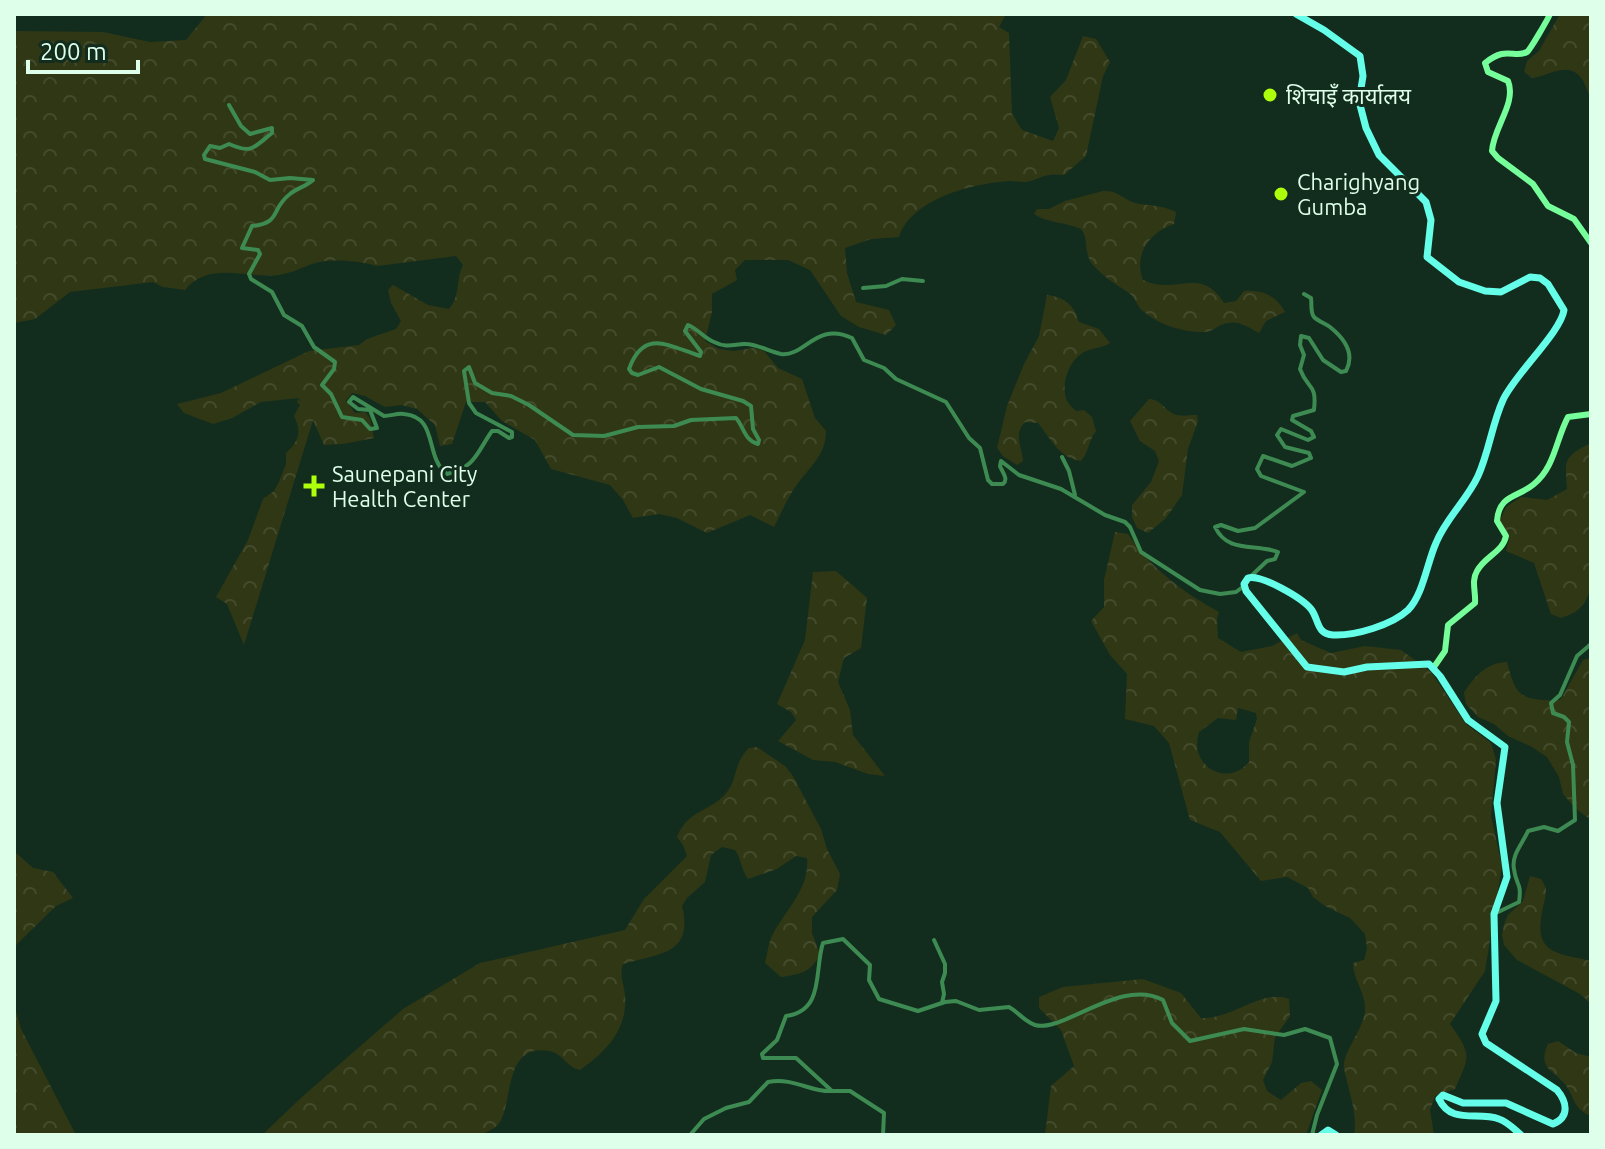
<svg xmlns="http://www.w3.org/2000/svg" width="1605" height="1149" viewBox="0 0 1605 1149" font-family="Ubuntu,'Noto Sans Devanagari',sans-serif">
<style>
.forest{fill:url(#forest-crowns);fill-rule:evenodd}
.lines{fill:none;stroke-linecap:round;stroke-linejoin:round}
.minor{stroke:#3d8b52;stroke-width:4}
.secondary{stroke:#75fe99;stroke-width:6}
.primary{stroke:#65fee9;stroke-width:7}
.poi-dot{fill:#adfe0b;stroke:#122d1d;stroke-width:3}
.labels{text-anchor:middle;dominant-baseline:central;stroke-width:6;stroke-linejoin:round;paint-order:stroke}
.poi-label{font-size:22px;fill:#deffe9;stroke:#122d1d;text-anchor:start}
</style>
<defs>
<pattern id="forest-crowns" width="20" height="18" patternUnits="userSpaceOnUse" patternTransform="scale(2)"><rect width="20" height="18" fill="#303715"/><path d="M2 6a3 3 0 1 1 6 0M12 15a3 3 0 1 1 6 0" fill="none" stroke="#444b2c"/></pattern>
</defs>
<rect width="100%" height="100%" fill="#122d1d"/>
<!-- forest -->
<g class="forest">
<path d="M207 14H1006L999 27 1009 33 1012 114 1022 130 1053 141 1059 128 1050 97 1066 80 1083 36 1096 39 1110 62 1103 76 1086 156 1064 175C1041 172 1040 181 1023 182 1018 182 1014 181 1010 181 973 183 911 199 899 237L871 239 845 248 847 273 856 302 889 310 896 325 886 335 859 327 841 316 810 270 788 260H745L735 270 737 280 712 294V312L705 341 719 349 734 351 753 348 764 351 778 368 802 379 815 418 826 431C826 456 809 467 796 486 787 499 781 513 774 527L750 515 707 533 677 518 659 514 633 518 623 500 610 485 551 469 535 440 502 421 485 402H466L452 444 440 446 435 425 417 409 401 405 385 407 365 396 352 393 346 401 355 413 365 412 370 418 374 438 343 444 324 445 313 420 244 645 227 604 216 597 248 540 263 499 274 491 279 482 286 464V453C299 441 302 432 294 416L300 405 297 402 298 399 301 401 299 398 261 402 232 418 213 424 184 413 177 404 221 393 309 351 359 345 367 339 396 329 401 321 391 303 388 290 393 285 428 305 449 309C461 295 455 281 463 265L456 256 377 266C361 261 332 258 315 263 303 267 292 273 279 275 246 279 209 260 185 290L163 287 153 282 70 292 35 319 14 323V31L103 32 150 42 186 40Z"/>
<path d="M1560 14H1591V97C1587 92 1586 85 1582 79 1568 60 1550 76 1532 78L1524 72 1527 61 1539 51Z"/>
<path d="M1103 191C1117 190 1123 199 1135 203 1149 206 1162 205 1176 212L1174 224C1150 232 1133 254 1143 280 1177 296 1200 265 1224 303L1236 301 1244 291C1262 289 1277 296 1285 312L1266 321 1259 333C1245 325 1235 318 1219 326 1212 330 1210 332 1202 332 1183 332 1159 325 1144 312 1137 307 1136 298 1129 293 1117 285 1105 278 1095 267 1082 255 1090 240 1081 229 1065 222 1047 223 1034 214L1037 209H1049L1065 201Z"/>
<path d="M1047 295C1066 298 1073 304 1079 322L1099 329 1110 343C1102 348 1093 348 1086 351 1069 359 1060 384 1067 401 1069 405 1073 408 1076 411L1084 410 1092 417 1096 431C1088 441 1089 452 1081 461 1059 458 1050 438 1038 423L1025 422C1013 435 1022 445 1023 461L1017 465 1003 456 997 448 1007 406 1024 364 1039 336Z"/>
<path d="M1149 399C1162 400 1163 409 1174 414 1182 417 1189 415 1197 415L1198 421 1188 449 1182 495 1166 518 1148 533 1137 528 1132 517V505L1151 482 1159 461 1155 451 1140 441 1130 421Z"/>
<path d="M1591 443 1589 593C1583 608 1577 613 1561 618L1551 614 1534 563 1506 551 1509 539 1500 521 1506 507 1521 497 1547 500 1567 489C1565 459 1563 457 1591 443Z"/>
<path d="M1115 532 1128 534C1149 567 1184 593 1219 612L1217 619 1218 638 1241 652 1272 646 1297 633 1301 640 1331 653 1365 646 1401 650 1431 672 1466 724 1491 743 1496 760 1491 816 1502 866 1485 971 1450 1024C1472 1055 1470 1055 1455 1089L1435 1096 1430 1110 1434 1135H1354C1358 1113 1348 1090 1344 1068 1342 1053 1364 1029 1365 1010 1366 993 1353 980 1353 963L1364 960 1367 949 1365 934 1350 918 1325 906 1313 897 1308 888 1287 877 1261 881 1220 832 1190 820 1169 743 1154 726 1125 719 1127 674 1110 655 1091 621 1104 607V580ZM1238 708 1256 713 1257 719 1249 742V762C1228 788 1188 767 1199 732L1218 718 1236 720Z"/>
<path d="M836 571 867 598 861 648 844 658 838 682 850 710 853 735 885 776 868 774 835 762 813 760 778 741 796 720 791 712 777 704 805 640 813 572Z"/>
<path d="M1591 658V820L1575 808 1563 794 1559 777 1547 757 1532 747 1508 736 1494 724 1478 717 1466 704 1464 693C1473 677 1488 662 1507 662 1514 686 1515 698 1542 700 1550 700 1553 702 1561 699L1583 660Z"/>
<path d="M757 747 785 766 793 776 821 829 827 849 840 874 837 890 812 917V933L820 954C811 973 800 974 781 977L765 963C767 955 768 946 771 938 784 911 810 890 807 858L796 856 777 869 748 879C741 870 742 860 735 850L722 847 711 855 705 882 687 898 682 906C694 955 659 953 623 964 619 977 624 983 625 995 628 1029 606 1052 580 1070 566 1067 563 1053 549 1051 505 1044 513 1096 501 1120 497 1128 489 1131 481 1135H262L303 1096 403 1009 480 963 625 930 644 899 687 856 683 845 677 837C688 809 710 813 727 792 738 778 733 764 749 748Z"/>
<path d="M14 851 33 868 53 872 73 898 56 906 14 947Z"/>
<path d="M1530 876 1541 879 1546 888C1546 899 1542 908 1541 919 1535 956 1566 954 1591 961V1004L1580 994 1517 960 1504 945 1502 935 1504 924 1508 915 1523 901Z"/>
<path d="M1143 979 1181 993 1201 1018C1231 1020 1263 988 1289 999L1290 1016 1275 1037 1272 1062 1263 1080 1267 1091 1281 1100 1301 1083 1311 1081 1322 1090 1306 1135H1045L1051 1086 1074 1066 1061 1030 1039 1008V997L1063 987Z"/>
<path d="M14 1004 21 1029 76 1135H14Z"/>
<path d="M1558 1041 1576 1053 1591 1057V1116C1575 1110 1575 1100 1567 1087 1556 1070 1536 1070 1548 1044Z"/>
</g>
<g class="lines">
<!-- minor -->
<g class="minor">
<path d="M229 105 241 126 250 134 272 128V133C253 148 252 154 229 144L220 148 210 146 204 155 205 159 255 172 270 180 290 178 313 180C305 187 297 188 290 194 270 209 282 223 252 226L242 248 258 250 260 254 249 274 251 279 272 292 284 315 302 326 314 347 335 362 334 369 322 385 331 394 342 417 362 420 370 429 377 428 370 410 358 409 349 402 353 397 384 416C391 416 397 413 404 414 439 417 424 457 447 474 476 467 477 452 492 431H498L509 438 512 437V432L476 413 469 403 464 371 469 367 475 383 492 393 511 396 529 405 573 435 604 436 638 427 674 426 691 420 736 418C744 427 744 440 758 444L759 440 753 429 751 406 743 401 701 389 659 367 638 375 632 373 629 369C644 328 669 346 700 356L701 352 685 331 688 325C698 329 704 338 714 342 726 348 732 345 744 344 756 343 769 352 781 354 805 357 816 321 852 338L864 360 884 368 896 379 946 402 969 438 980 448 988 480 992 484H1003C1009 479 1002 472 1000 466L1001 461 1019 475 1061 489 1105 515 1125 522 1130 527 1141 552 1200 590 1220 594 1236 592 1244 586"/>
<path d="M863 288 886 286 902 279 923 281"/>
<path d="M1062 457 1069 471 1075 495"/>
<path d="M1250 577 1267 561 1275 559 1278 552C1255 543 1228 554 1215 527L1221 525 1238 531 1255 528 1304 492 1261 476 1257 469 1263 456 1292 466 1311 458 1309 453 1285 447 1277 435 1281 429 1308 440 1314 437 1311 431 1292 420 1293 416 1314 410C1317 382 1308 391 1300 369L1304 355 1300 345 1301 336 1309 338 1323 360 1341 372 1346 371C1355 354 1345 339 1330 327 1326 324 1318 321 1314 317 1310 312 1312 304 1311 298L1304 294"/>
<path d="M1496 913 1519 902C1522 882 1516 886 1514 869 1511 855 1523 843 1528 831L1544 827 1558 831 1575 820 1573 765 1567 742 1569 722 1564 717 1553 713 1551 703 1560 695 1577 656 1591 644"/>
<path d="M934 940 945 964V973L942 982 944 994 942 1003"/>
<path d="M832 1091H850L884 1113 883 1135"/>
<path d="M690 1135 704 1119 726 1108 749 1102 768 1082C794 1077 812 1093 832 1091L796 1058H763L762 1054 777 1040 786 1016C825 1011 814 970 823 943L843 939 870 965 869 980 879 999 918 1011 945 1002 956 1001 979 1010 1009 1007C1018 1012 1024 1021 1035 1025 1064 1033 1120 977 1163 1000L1172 1023 1190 1041 1244 1029 1284 1035 1305 1029 1330 1038 1337 1064 1317 1115 1312 1135"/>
</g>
<!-- secondary -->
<g class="secondary">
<path d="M1550 14C1548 19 1530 50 1527 52 1514 59 1507 45 1485 63L1488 72 1508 81C1517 103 1493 128 1492 151L1498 158 1533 184 1548 206 1574 219 1591 243"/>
<path d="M1434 667 1445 651 1448 625 1475 603C1476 592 1471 581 1477 571 1485 556 1503 552 1506 536L1497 521C1499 494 1518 498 1534 484 1555 467 1556 439 1568 417L1591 414"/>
</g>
<!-- primary -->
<g class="primary">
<path d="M1296 14 1324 30 1360 56 1363 76 1359 101 1366 128 1379 155 1426 202 1431 220 1427 257 1459 282 1485 291 1501 292 1530 277 1540 278 1548 284 1564 310C1561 332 1515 374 1503 400 1492 424 1489 452 1478 476 1467 500 1446 518 1436 543 1427 563 1423 595 1408 610 1392 625 1355 636 1333 635 1316 634 1319 619 1311 609 1302 598 1261 574 1248 578L1244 584 1246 591 1307 667 1344 672 1367 667 1429 664 1440 676 1468 720 1505 747 1497 803 1507 877 1494 914 1496 1001 1482 1034 1486 1043 1557 1090C1567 1102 1570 1117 1553 1124L1506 1103H1463L1443 1095 1439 1099C1451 1125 1478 1111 1499 1119 1508 1122 1514 1129 1521 1135"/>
<path d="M1321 1135 1328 1130 1336 1135"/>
</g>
</g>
<!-- markers -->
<g class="poi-dot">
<circle cx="1270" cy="95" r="8"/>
<circle cx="1281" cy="194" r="8"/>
<path d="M310 474h8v8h8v8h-8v8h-8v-8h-8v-8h8z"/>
</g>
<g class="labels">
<!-- poi labels -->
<g class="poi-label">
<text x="1286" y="95">शिचाइँ कार्यालय</text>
<text x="1297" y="181">Charighyang<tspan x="1297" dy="25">Gumba</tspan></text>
<text x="332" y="473">Saunepani City<tspan x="332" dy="25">Health Center</tspan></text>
</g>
</g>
<!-- border -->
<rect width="1605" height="1149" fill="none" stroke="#deffe9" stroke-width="32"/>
<!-- scale -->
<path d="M28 60v12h110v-12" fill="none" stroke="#deffe9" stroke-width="4"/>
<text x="40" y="60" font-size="24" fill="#deffe9" stroke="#122d1d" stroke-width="6" paint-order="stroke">200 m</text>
</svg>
